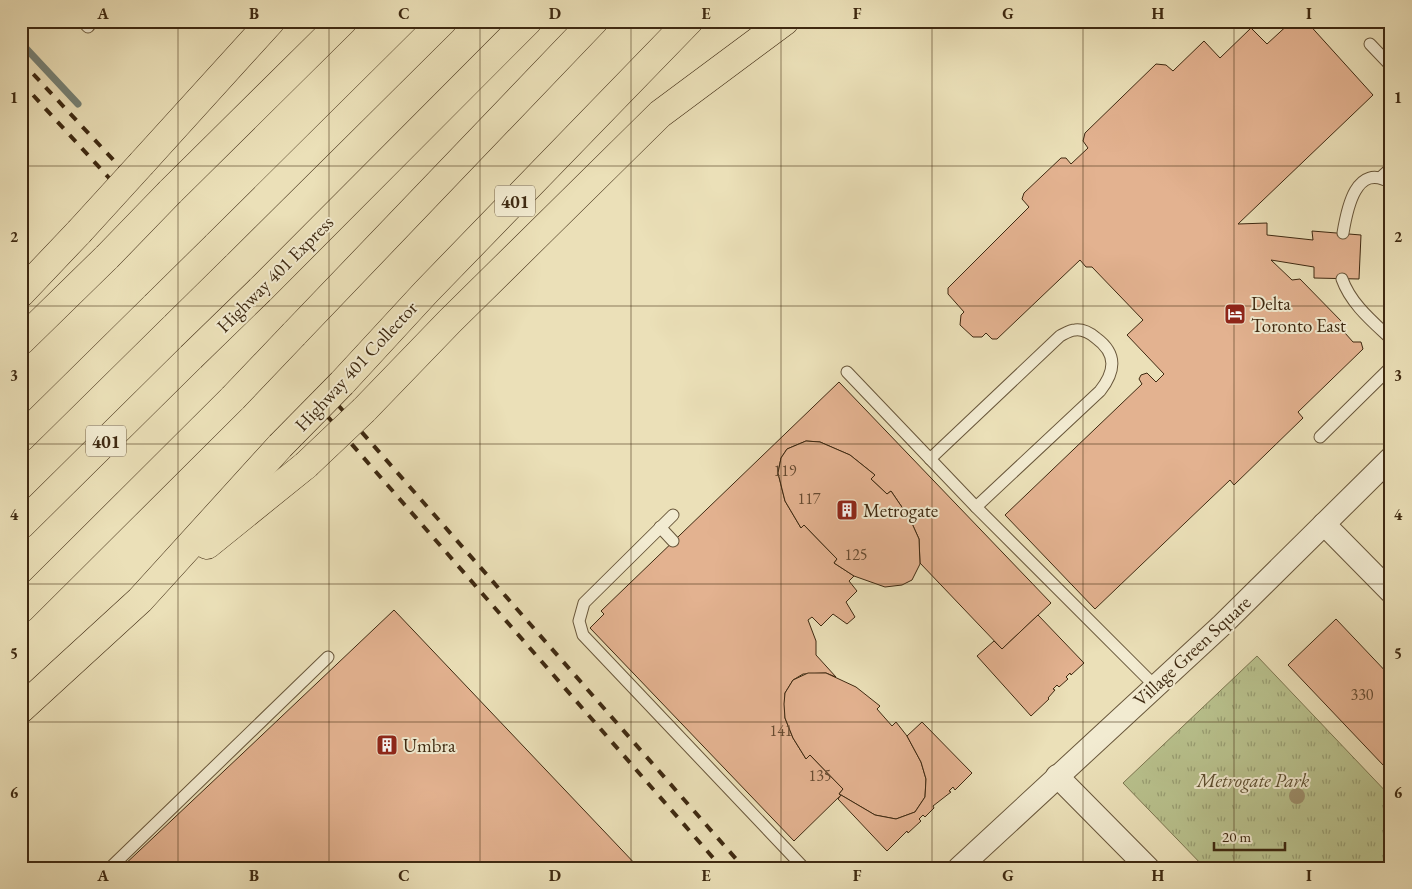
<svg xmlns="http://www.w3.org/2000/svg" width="1412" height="889" viewBox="0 0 1412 889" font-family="'EB Garamond',serif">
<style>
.grass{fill:url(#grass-tufts);stroke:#7c7650}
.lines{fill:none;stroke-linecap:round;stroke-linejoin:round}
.stream{stroke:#768175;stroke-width:7}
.building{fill:#e3b290;stroke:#3e2911}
.service-casing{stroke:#69573b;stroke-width:13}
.minor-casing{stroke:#69573b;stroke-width:24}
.motorway-casing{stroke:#3e2911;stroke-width:29}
.service{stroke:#f2ebd1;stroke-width:11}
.minor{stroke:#f2ebd1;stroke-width:22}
.motorway{stroke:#ebe0b8;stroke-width:28}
.rail{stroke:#3e2911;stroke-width:4;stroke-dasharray:9 9;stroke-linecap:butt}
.motorway-bridge-casing{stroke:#3e2911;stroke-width:29;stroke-linecap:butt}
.motorway-bridge{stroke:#ebe0b8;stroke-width:28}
.tree{fill:#9d906d}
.grid{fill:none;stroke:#3e2911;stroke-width:1;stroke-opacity:0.55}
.labels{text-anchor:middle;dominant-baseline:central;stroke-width:4;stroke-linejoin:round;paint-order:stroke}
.number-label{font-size:16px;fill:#674b31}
.shield{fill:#f2ebd1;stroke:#74634b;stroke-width:1}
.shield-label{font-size:18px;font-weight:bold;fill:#3e2911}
.street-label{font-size:19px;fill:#3e2911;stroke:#f2ebd1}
.poi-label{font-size:19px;fill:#3e2911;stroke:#f2ebd1;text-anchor:start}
.park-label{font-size:19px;font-style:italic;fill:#5d4f30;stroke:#f2ebd1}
.neatline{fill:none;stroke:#3e2911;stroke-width:2}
.grid-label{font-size:16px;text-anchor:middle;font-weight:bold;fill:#3e2911}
</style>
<defs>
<pattern id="grass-tufts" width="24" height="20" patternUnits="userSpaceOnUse" patternTransform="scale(1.25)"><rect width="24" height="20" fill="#b9c28e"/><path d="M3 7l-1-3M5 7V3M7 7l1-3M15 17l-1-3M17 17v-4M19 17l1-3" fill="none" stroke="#989e73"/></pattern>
</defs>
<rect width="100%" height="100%" fill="#ebe0b8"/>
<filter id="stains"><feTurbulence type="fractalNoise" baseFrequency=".004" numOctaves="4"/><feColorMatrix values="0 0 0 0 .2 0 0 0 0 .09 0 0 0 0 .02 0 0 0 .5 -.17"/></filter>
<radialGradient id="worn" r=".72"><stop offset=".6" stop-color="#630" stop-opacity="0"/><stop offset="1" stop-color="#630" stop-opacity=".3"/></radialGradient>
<!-- grass -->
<path class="grass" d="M1257 656 1391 797V868H1205L1123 783Z"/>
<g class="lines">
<!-- stream -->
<path class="stream" d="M21 43 78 104"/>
</g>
<!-- building -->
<g class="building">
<path d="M1292 21H1306L1373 95 1238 224 1267 223V235L1313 240 1312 231 1361 235 1359 279 1314 278V267L1271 260 1292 280 1300 279 1344 324 1345 333 1353 342H1361L1363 349 1298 412 1303 418 1234 485 1230 480 1095 609 1005 515 1142 384 1139 379 1141 375 1147 373 1156 382 1164 374 1127 335 1143 320 1092 267H1086L1080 260 997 339H992L986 333 982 337H973L960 325 961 315 964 312 948 294V288L1029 207 1022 199 1024 193 1061 158H1066L1071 164 1088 148 1083 141 1085 133 1156 64 1166 65 1173 71 1204 41 1220 58 1251 28 1267 44Z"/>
<path d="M839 382 1051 603 1002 649 920 563 919 539 910 519 891 491 887 494 871 479 875 475 850 455 820 442 806 441 787 449 781 458 778 473 785 501 801 528 804 525 837 559 834 563 854 576 849 581 857 591 846 602 855 617 847 624 833 614 821 626 812 617 808 620 816 641V655L836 677 826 673 803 674 793 680 785 693V718L793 738 806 759 810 755 843 789 839 794 841 795 794 841 590 628 604 614 601 611Z"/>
<path d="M806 441 820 442 850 455 875 475 871 479 887 494 891 491 910 519 919 539 920 564 912 580 902 585 885 587 854 576 834 563 837 559 804 525 801 528 785 501 778 473 781 458 787 449Z"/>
<path d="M394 610 639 868H121L242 754Z"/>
<path d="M1038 615 1084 663 1071 675 1070 673 1066 677 1068 679 1059 687 1057 685 1053 689 1055 690 1048 698 1049 699 1031 716 977 656 994 641 1002 649Z"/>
<path d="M1336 619 1391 677V760L1384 766 1288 665Z"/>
<path d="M808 673H826L856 687 880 706 877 709 892 726 896 722 907 736 921 762 926 779 925 797 915 812 896 819 875 815 841 795 839 794 843 789 810 755 806 759 793 738 785 718 784 704 785 693 793 680Z"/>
<path d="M922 722 972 773 955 790 953 787 949 791 951 792 933 806 934 808 925 817 923 815 919 819 921 821 908 833 907 831 887 851 838 799 841 795 875 815 896 819 915 812 925 797 926 779 921 762 907 736Z"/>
<path d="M1061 861 1066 866 1071 861 1078 868H1054Z"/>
</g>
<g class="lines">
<!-- service casing -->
<g class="service-casing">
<g id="service">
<path d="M82 21 88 27 93 21"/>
<path d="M1370 44 1391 66"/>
<path d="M1381 177 1391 168"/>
<path d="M1343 233C1347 209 1356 161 1391 183"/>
<path d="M1342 279C1351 304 1372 321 1391 339"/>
<path d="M847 372 976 507 1155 686"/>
<path d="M1320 437 1391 367"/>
<path d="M930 459 1060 336C1064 334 1070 330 1075 330 1083 329 1090 333 1096 338 1118 354 1115 372 1100 391L976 507"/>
<path d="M673 515 584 603 579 621 583 635 804 868"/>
<path d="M660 527 673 541"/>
<path d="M110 868 328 657"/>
</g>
</g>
<!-- minor casing -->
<g class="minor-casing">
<g id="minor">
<path d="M1324 524 1391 592"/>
<path d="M1057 776 1148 868"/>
<path d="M959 868 1222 625 1391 458"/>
</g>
</g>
<!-- motorway casing -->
<g class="motorway-casing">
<g id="motorway">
<path d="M142 163 271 21"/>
<path d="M170 192 343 21"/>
<path d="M216 246 443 21"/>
<path d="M260 290 528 21"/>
<path d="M21 293 79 232"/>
<path d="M294 334 594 21"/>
<path d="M21 341 107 257"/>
<path d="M342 383 426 292 689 21"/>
<path d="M364 410 450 321 660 114 785 21"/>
<path d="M21 438 155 306"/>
<path d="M21 525 191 357"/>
<path d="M207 545 306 465"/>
<path d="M21 609 233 398"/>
<path d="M21 709 140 600 280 446"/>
</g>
</g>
<!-- service -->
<use href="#service" class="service"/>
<!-- minor -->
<use href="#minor" class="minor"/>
<!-- motorway -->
<use href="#motorway" class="motorway"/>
<!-- rail -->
<g class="rail">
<path d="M21 61 120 167"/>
<path d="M21 82 110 179"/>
<path d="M338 405 744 868"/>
<path d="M328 417 722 868"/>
</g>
<!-- motorway-bridge casing -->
<g class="motorway-bridge-casing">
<g id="motorway-bridge">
<path d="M79 232 142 163"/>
<path d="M107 257 170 192"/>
<path d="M155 306 216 246"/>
<path d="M191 357 260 290"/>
<path d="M233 398 294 334"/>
<path d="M280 446 342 383"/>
<path d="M306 465 364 410"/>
</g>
</g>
<!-- motorway-bridge -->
<use href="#motorway-bridge" class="motorway-bridge"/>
</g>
<!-- trees -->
<circle class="tree" cx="1297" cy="796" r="8"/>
<!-- grid -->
<path class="grid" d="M178 21V868M329 21V868M480 21V868M631 21V868M781 21V868M932 21V868M1083 21V868M1234 21V868M21 166H1391M21 306H1391M21 444H1391M21 584H1391M21 722H1391"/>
<!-- icons -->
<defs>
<g id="hotel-square" transform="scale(1.125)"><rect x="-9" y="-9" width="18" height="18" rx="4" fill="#8f2418" stroke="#f2ebd1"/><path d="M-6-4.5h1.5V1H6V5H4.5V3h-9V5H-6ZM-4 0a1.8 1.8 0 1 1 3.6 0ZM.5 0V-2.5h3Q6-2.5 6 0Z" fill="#fff"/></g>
<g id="building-square" transform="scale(1.125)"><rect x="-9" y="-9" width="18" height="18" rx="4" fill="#8f2418" stroke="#f2ebd1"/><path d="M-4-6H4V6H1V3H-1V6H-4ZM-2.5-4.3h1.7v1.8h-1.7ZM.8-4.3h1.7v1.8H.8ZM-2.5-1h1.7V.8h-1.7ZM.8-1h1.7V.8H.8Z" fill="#fff"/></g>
</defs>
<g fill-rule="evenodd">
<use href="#hotel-square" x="1235" y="314"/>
<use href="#building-square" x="847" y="510"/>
<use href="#building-square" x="387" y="745"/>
</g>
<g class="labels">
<!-- number labels -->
<g class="number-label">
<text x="785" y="470">119</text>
<text x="809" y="498">117</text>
<text x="856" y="554">125</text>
<text x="1362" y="694">330</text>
<text x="781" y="730">141</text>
<text x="820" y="775">135</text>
</g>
<!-- shield labels -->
<g class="shield">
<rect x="495" y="185.5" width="40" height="31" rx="4"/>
<rect x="86" y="425.5" width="40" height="31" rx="4"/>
</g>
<g class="shield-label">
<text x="515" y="201">401</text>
<text x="106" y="441">401</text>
</g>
<!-- street labels -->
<g class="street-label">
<text transform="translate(275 274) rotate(-45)">Highway 401 Express</text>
<text transform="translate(356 366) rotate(-47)">Highway 401 Collector</text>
<text transform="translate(1192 651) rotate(-43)">Village Green Square</text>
</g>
<!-- poi labels -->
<g class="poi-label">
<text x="1251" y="303">Delta<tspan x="1251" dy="22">Toronto East</tspan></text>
<text x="863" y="510">Metrogate</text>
<text x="403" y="745">Umbra</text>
</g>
<!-- park labels -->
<g class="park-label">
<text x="1253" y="780">Metrogate Park</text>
</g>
</g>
<!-- margin -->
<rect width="1412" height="889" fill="none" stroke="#ebe0b8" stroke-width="55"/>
<!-- scale -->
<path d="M1214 842v8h71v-8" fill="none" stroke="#3e2911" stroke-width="2.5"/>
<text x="1222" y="842" font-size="15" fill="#3e2911" stroke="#f2ebd1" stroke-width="4" paint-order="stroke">20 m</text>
<rect x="28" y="28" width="1356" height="834" class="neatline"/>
<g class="grid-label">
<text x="103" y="19">A</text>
<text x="254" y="19">B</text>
<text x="404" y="19">C</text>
<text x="555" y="19">D</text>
<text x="706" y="19">E</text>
<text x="857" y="19">F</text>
<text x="1008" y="19">G</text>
<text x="1158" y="19">H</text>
<text x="1309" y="19">I</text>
<text x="14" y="103">1</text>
<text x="1398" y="103">1</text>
<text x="14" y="242">2</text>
<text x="1398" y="242">2</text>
<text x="14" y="381">3</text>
<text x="1398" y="381">3</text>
<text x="14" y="520">4</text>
<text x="1398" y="520">4</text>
<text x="14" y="659">5</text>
<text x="1398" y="659">5</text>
<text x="14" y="798">6</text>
<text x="1398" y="798">6</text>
<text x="103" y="881">A</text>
<text x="254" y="881">B</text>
<text x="404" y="881">C</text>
<text x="555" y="881">D</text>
<text x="706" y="881">E</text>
<text x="857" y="881">F</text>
<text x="1008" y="881">G</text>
<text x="1158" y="881">H</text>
<text x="1309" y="881">I</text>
</g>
<rect width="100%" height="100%" filter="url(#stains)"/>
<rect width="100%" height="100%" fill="url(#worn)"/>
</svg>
